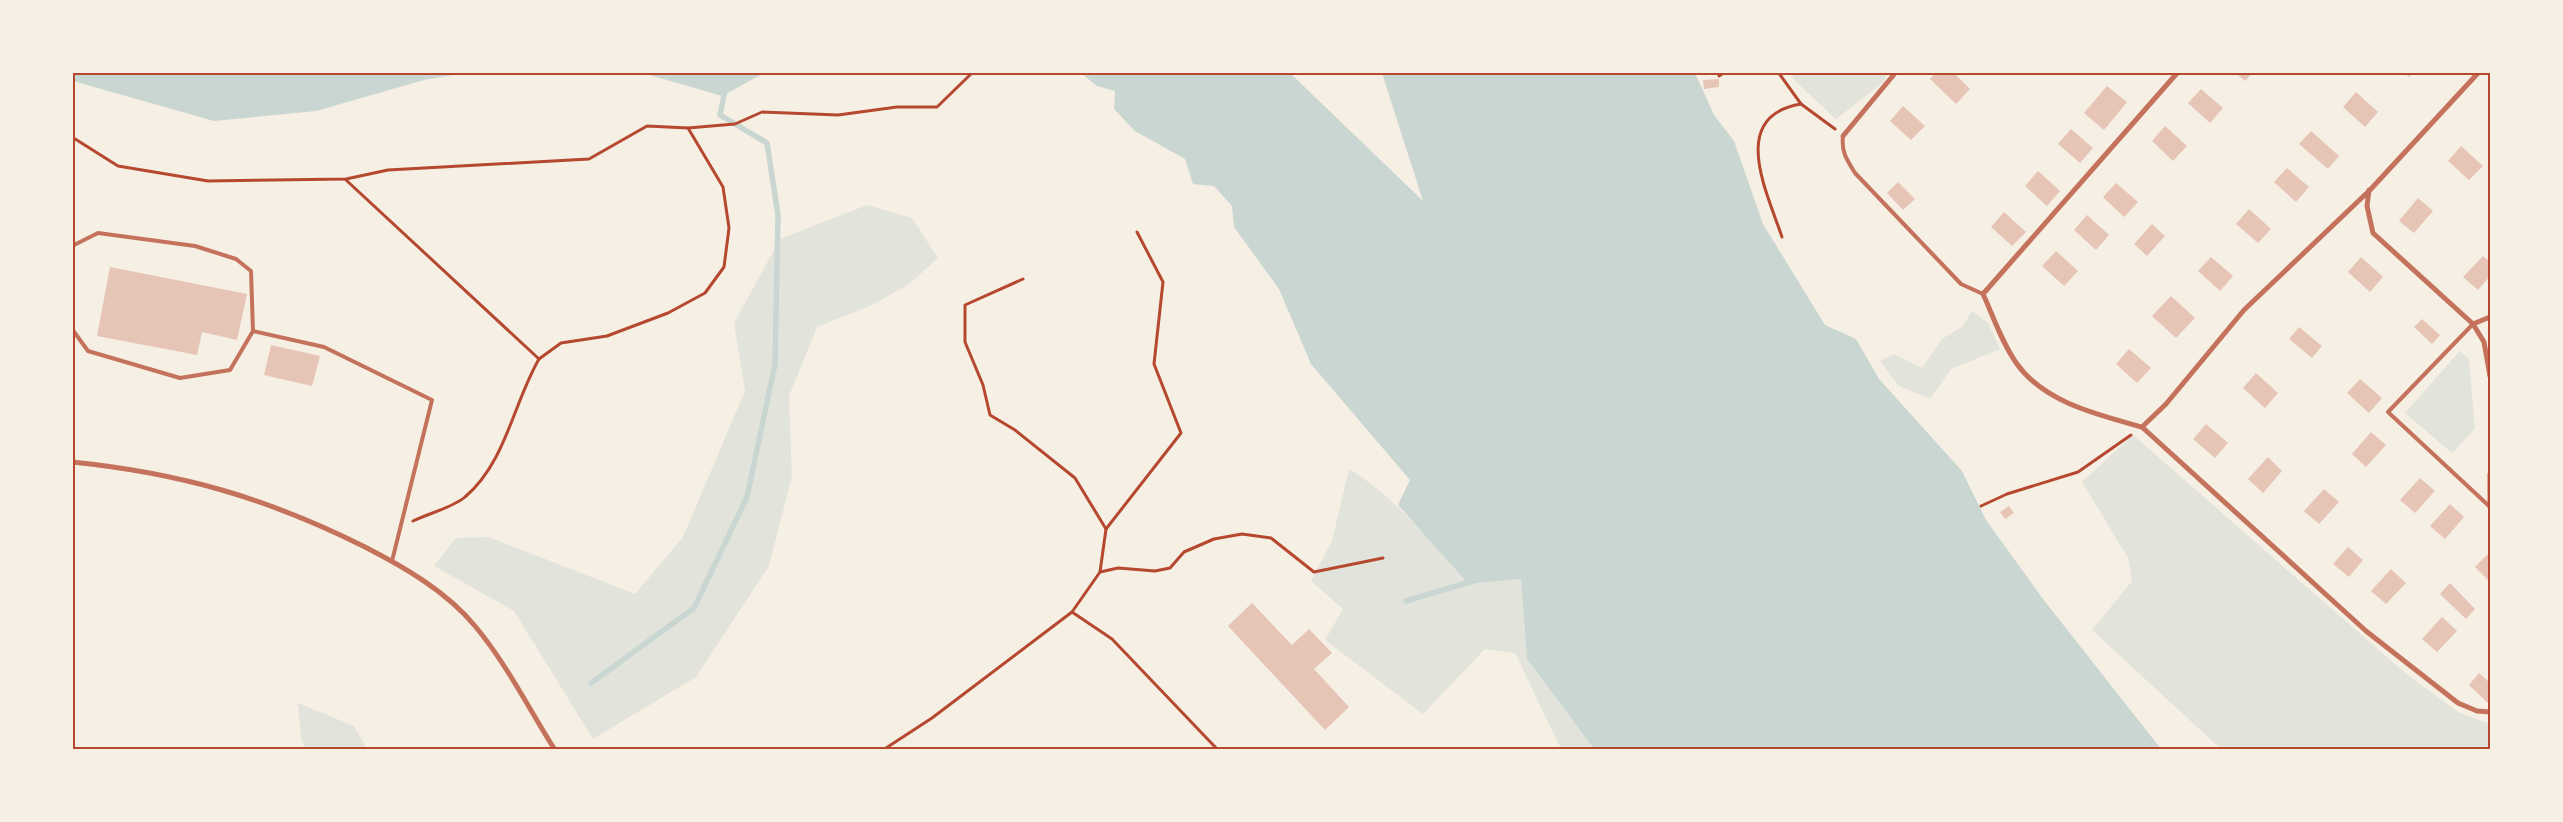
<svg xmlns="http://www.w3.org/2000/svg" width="2563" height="822" viewBox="0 0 2563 822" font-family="'Fira Sans',sans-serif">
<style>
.green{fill:#e2e4dc}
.water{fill:#c9d6d2}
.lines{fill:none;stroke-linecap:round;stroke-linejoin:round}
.stream{stroke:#c9d6d2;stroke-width:5.5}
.building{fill:#e6c5b7}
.path{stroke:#b5482f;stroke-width:3}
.service{stroke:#c5725c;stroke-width:4}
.minor{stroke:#c5725c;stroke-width:5}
.neatline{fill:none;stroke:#b5482f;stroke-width:2}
</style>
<rect width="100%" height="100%" fill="#f6efe4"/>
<!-- green -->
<g class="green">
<path d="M1790 73H1888L1882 83 1836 119 1795 81Z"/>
<path d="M867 205 912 218 938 258 908 285 868 307 817 327 789 396 792 476 769 566 696 677 593 739 514 611 434 566 456 538 489 537 635 594 683 537 745 391 734 323 780 239Z"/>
<path d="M1972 311 1988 323 2000 349 1951 369 1930 399 1899 386 1880 361 1894 354 1922 368 1942 339 1963 326Z"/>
<path d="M2460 351 2469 359 2475 429 2452 453 2405 413Z"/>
<path d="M2133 435 2405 673 2458 712 2490 724V749H2221L2092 630 2132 581 2128 558 2082 482Z"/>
<path d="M1349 469C1397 498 1431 543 1467 584L1521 579 1527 659 1594 749H1561L1515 653 1485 649 1423 714 1325 640 1343 609 1311 581 1332 541Z"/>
<path d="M298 703 354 726 367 749H306L301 738Z"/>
</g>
<!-- water -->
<g class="water">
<path d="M72 73 73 72 464 73 424 80 316 111 214 121 73 81Z"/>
<path d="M643 73 764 72V73L722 96Z"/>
<path d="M1081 73H1290L1423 201 1382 73H1695L1714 115 1734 141 1763 224 1825 325 1856 339 1879 379 1962 471 1986 520 2043 599 2161 749H1594L1527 659 1521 579 1468 584 1398 505 1410 480 1311 364 1279 289 1234 227 1232 206 1214 186 1193 184 1185 159 1135 131 1114 109 1115 91 1097 86Z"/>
</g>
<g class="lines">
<!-- stream -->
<g class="stream">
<path d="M1406 601 1473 581"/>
<path d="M591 683 694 608 747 497 775 364 778 215 767 143 720 115 725 90"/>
</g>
</g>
<!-- building -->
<g class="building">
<path d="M1936 72H1953L1970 89 1956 104 1930 79Z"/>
<path d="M2235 72H2253L2245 81Z"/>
<path d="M2403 72H2413L2409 77Z"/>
<path d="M1719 79V87L1704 89 1703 80Z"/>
<path d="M2107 86 2127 102 2104 130 2084 113Z"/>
<path d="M2201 89 2223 108 2210 123 2188 103Z"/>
<path d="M2356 92 2378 112 2365 127 2343 107Z"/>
<path d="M1903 106 1925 126 1911 140 1890 121Z"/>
<path d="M2165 126 2187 146 2173 161 2152 141Z"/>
<path d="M2071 129 2093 148 2080 163 2058 144Z"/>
<path d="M2311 131 2339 156 2328 169 2299 144Z"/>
<path d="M2461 146 2483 166 2469 180 2448 161Z"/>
<path d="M2287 168 2309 187 2296 202 2274 182Z"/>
<path d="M2038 171 2060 191 2047 206 2025 186Z"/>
<path d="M1898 182 1915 199 1903 210 1887 193Z"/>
<path d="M2116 183 2138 202 2124 217 2103 197Z"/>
<path d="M2418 198 2433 211 2414 233 2399 221Z"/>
<path d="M2249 209 2271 229 2258 243 2236 224Z"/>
<path d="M2004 212 2026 232 2012 246 1991 227Z"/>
<path d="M2087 215 2109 235 2096 250 2074 230Z"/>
<path d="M2152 224 2165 236 2147 256 2134 244Z"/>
<path d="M2056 251 2078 271 2064 286 2042 266Z"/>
<path d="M2483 256 2490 262V276L2478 290 2463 277Z"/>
<path d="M2211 257 2233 276 2220 291 2198 271Z"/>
<path d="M2361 257 2383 277 2370 292 2348 272Z"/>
<path d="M110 267 247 294 237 340 202 332 197 355 97 336Z"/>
<path d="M2171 296 2195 318 2176 338 2152 316Z"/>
<path d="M2422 319 2440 335 2432 344 2414 327Z"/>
<path d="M2299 327 2322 346 2312 358 2289 339Z"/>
<path d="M271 345 320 356 312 386 264 375Z"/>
<path d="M2129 349 2151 368 2137 383 2116 364Z"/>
<path d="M2256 373 2278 393 2265 408 2243 388Z"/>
<path d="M2360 379 2382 398 2369 413 2347 393Z"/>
<path d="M2206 424 2228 443 2215 458 2193 439Z"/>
<path d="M2371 432 2386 445 2366 467 2352 454Z"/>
<path d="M2268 457 2282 471 2263 493 2248 479Z"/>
<path d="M2420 478 2435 491 2415 513 2400 500Z"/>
<path d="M2324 489 2339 502 2319 524 2304 511Z"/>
<path d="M2450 504 2464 517 2445 539 2430 526Z"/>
<path d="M2009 506 2014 513 2005 519 2000 512Z"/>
<path d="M2348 547 2363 560 2349 577 2333 564Z"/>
<path d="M2490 552V582L2475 567Z"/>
<path d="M2391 569 2406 583 2386 604 2371 591Z"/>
<path d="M2450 583 2475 609 2466 619 2440 594Z"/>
<path d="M1252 603 1292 645 1309 629 1332 653 1314 669 1349 707 1325 730 1228 626Z"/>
<path d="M2442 617 2457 631 2437 652 2422 639Z"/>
<path d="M2479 673 2490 683 2489 704 2469 685Z"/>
</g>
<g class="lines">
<!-- path -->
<g class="path">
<path d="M1778 72 1801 104 1835 129"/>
<path d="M1719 76 1725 72"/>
<path d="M688 128 735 124 762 112 838 115 897 107H937L973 72"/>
<path d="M72 137 118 166 208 181 346 179 388 170 589 159 647 126 688 128 723 187 729 228 724 267 705 293 668 313 607 336 561 343 539 359"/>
<path d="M346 180 539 359C513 404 506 462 465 497 454 507 427 514 413 521"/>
<path d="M1782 237C1767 192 1728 116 1801 104"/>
<path d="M1023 279 965 305V342L983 385 990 415 1015 430 1075 478 1106 529 1100 572"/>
<path d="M1981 506 2007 494 2078 472 2131 435"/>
<path d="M1106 529 1181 433 1154 364 1163 282 1137 232"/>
<path d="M1072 612 1112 639 1218 750"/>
<path d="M883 750 932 718 1072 612 1100 572 1118 568 1155 571 1170 568 1184 552 1214 539 1242 534 1271 538 1314 572 1383 558"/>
</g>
<!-- service -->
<g class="service">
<path d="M1843 136C1841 152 1847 160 1855 173L1961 284 1983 294"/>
<path d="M72 246 98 233 195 246 236 259 251 271 253 331 230 370 180 378 88 351 72 329"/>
<path d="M2473 324 2388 412 2489 506"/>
<path d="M253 331 324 347 432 400 392 561"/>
</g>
<!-- minor -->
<g class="minor">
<path d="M2178 72 1983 294C1994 318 2002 343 2017 364 2045 403 2099 415 2142 427L2366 631 2458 703 2477 711 2490 712"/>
<path d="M1843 136 1896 72"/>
<path d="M2369 190 2367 206 2373 233 2473 324 2484 342 2490 376"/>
<path d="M2473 324 2490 317"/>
<path d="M2142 427 2166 404 2244 310 2370 190 2479 72"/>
<path d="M72 462C181 473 267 498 365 547 404 567 446 591 475 626 506 663 529 709 555 750"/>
<path d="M2490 474V507"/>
</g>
</g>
<!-- border -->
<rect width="2563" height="822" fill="none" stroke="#f6efe4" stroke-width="148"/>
<rect x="74" y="74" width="2415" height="674" class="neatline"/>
</svg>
